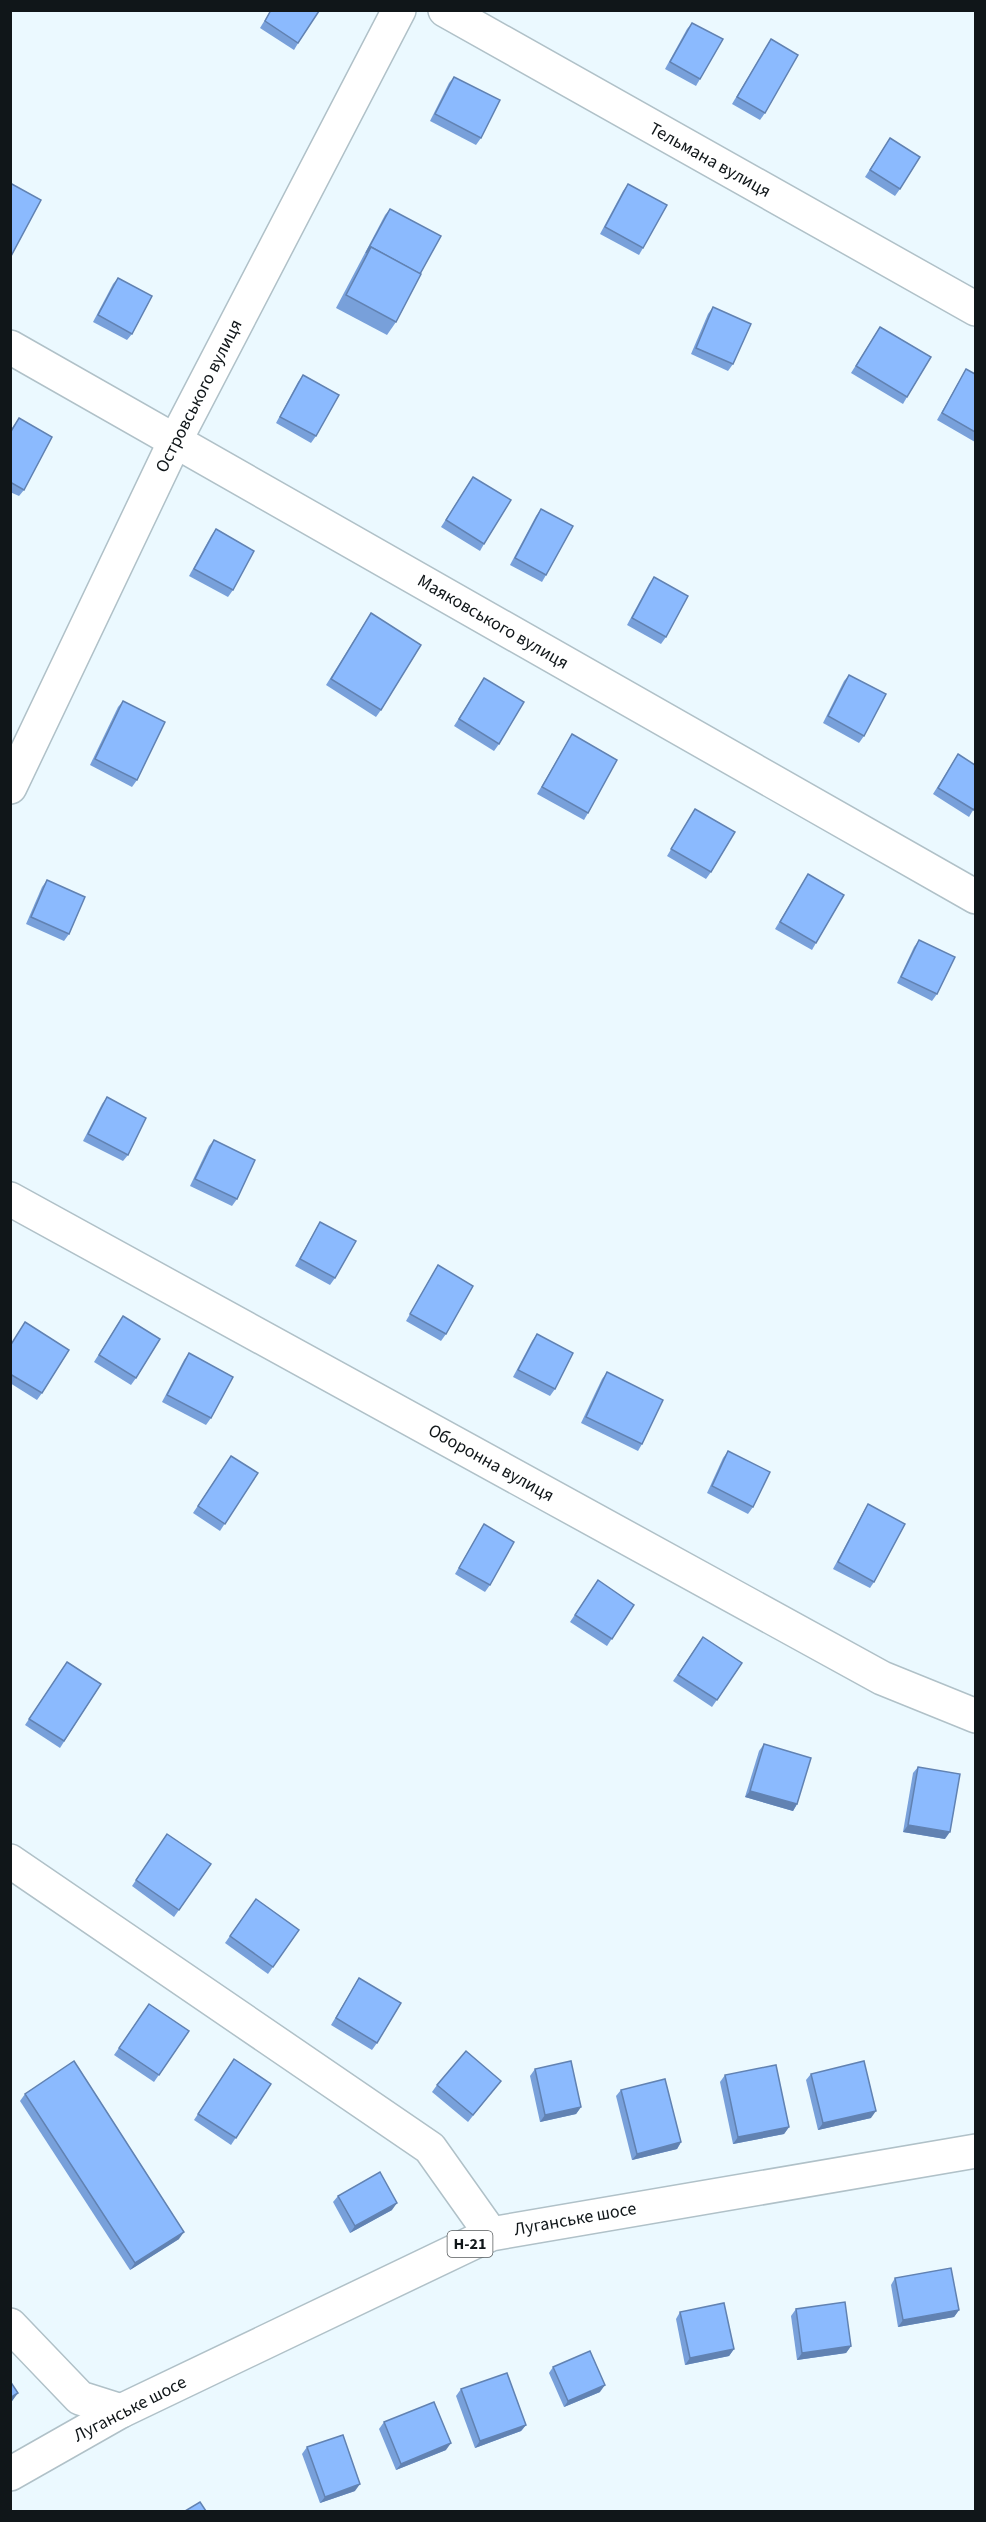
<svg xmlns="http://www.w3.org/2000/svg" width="986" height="2522" viewBox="0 0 986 2522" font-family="'Source Sans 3',sans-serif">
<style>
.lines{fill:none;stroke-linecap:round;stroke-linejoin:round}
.minor-casing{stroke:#b0c1c8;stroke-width:36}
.major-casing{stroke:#b0c1c8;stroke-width:36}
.minor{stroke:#fff;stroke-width:33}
.major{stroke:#fff;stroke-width:33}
.wall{fill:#78a0da}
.shaded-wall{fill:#6182b2}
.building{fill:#8bbafe;stroke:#6182b2;stroke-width:1.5}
.labels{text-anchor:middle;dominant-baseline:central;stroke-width:4.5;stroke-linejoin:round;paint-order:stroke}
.shield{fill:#fff;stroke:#585c5e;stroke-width:1.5}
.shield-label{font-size:16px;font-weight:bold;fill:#101619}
.street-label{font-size:18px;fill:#101619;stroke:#fff}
</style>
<rect width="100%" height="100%" fill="#ebf9ff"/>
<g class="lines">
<!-- minor casing -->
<g class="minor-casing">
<g id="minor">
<path d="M445 10 976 309"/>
<path d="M10 347 976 897"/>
<path d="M10 787 175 441 399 10"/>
<path d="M10 1199 882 1678 976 1716"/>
<path d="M10 1861 430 2148 491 2234"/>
<path d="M10 2325 80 2398 121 2411"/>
</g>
</g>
<!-- major casing -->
<g class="major-casing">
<path id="major" d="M10 2474 121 2411 491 2234 976 2151"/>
</g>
<!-- minor -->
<use href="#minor" class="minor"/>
<!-- major -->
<use href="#major" class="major"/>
</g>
<!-- wall -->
<g class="wall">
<path d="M271 10H318L294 50 260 28Z"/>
<path d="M692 23 700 79 696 86 665 69 687 29Z"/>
<path d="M771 39 765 113 760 120 732 104Z"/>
<path d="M454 77 481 138 476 145 430 121 449 83Z"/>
<path d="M890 138 900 189 895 196 865 177Z"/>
<path d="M628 184 643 248 639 255 600 234 623 191Z"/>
<path d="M390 209 420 274 396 322 387 335 336 308 385 215Z"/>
<path d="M118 278 132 334 127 340 93 322 113 284Z"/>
<path d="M713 307 733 364 728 371 691 354 708 314Z"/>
<path d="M880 327 907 397 903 404 851 373Z"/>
<path d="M966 369 975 374V442L937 420Z"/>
<path d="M303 375 316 436 311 443 276 423 298 382Z"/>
<path d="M19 418 24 490 19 496 10 492V431Z"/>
<path d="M473 477 484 544 480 551 441 527Z"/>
<path d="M541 509 546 575 542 582 510 565 536 516Z"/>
<path d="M216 529 233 590 228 597 189 576 211 536Z"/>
<path d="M654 577 666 637 661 644 627 625 649 584Z"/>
<path d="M371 613 381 710 376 717 326 685Z"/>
<path d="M849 675 864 736 859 743 823 723 844 681Z"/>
<path d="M484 678 499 744 494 751 454 726Z"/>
<path d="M123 701 137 780 132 787 90 765 118 707Z"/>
<path d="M572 734 588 813 584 820 537 794Z"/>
<path d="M958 754 975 807 969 817 933 794Z"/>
<path d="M695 809 711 872 706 879 667 856Z"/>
<path d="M808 874 816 943 812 950 775 929Z"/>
<path d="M47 880 69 934 64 941 26 924 42 887Z"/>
<path d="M919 940 937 994 932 1001 897 983 914 947Z"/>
<path d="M107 1097 128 1155 123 1161 83 1141 102 1104Z"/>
<path d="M214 1140 237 1199 232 1206 190 1186 209 1146Z"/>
<path d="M320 1222 335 1278 330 1285 295 1266Z"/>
<path d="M438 1265 446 1334 441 1341 406 1321Z"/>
<path d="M123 1316 136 1378 131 1385 94 1362Z"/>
<path d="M537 1334 555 1389 550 1396 513 1377 532 1341Z"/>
<path d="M10 1345 42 1393 37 1400 10 1383Z"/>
<path d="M189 1353 211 1418 206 1425 162 1402 184 1360Z"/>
<path d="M607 1372 642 1444 638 1451 581 1423 602 1379Z"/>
<path d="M728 1451 753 1507 748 1514 707 1493 723 1458Z"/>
<path d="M231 1456 258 1473 220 1531 193 1513Z"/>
<path d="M868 1504 874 1582 870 1588 833 1569 864 1511Z"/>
<path d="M484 1524 490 1585 485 1592 455 1574Z"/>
<path d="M598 1580 634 1605 607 1646 570 1622Z"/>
<path d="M703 1637 742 1663 712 1707 673 1681Z"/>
<path d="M67 1662 101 1684 60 1748 25 1725Z"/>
<path d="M764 1744 797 1804 793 1811 745 1797 759 1751Z"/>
<path d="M918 1767 945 1839 903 1832 913 1773Z"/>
<path d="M167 1834 211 1864 174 1917 132 1886Z"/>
<path d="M256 1899 299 1930 268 1974 225 1943Z"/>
<path d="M359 1978 377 2043 372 2050 331 2025Z"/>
<path d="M149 2004 189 2031 154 2082 114 2055Z"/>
<path d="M234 2059 271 2084 231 2145 194 2120Z"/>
<path d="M535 2069 581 2107 576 2114 540 2122 530 2076Z"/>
<path d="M811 2074 871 2118 818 2130 806 2080Z"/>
<path d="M725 2075 789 2127 784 2134 733 2144 720 2082Z"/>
<path d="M437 2085 496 2087 468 2122 432 2092Z"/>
<path d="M621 2090 681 2142 677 2149 632 2160 616 2096Z"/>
<path d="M25 2094 179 2239 130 2270 20 2101Z"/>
<path d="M338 2196 392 2210 350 2233 333 2202Z"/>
<path d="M895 2278 959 2310 954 2317 898 2327 891 2285Z"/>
<path d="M796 2309 851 2346 846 2353 797 2360 791 2316Z"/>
<path d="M680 2312 734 2349 729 2356 685 2365 676 2319Z"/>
<path d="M553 2367 600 2392 564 2407 549 2373Z"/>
<path d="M461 2389 526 2425 521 2431 475 2448 456 2396Z"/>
<path d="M384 2422 446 2450 396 2470 379 2429Z"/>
<path d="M307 2447 355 2491 320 2503 302 2454Z"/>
</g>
<!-- shaded-wall -->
<g class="shaded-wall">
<path d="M750 1791 797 1804 793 1811 745 1797Z"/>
<path d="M908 1825 950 1832 945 1839 903 1832Z"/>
<path d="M581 2107 576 2114 540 2122 545 2115Z"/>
<path d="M876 2111 871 2118 818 2130 823 2123Z"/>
<path d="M789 2127 784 2134 733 2144 738 2137Z"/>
<path d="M681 2142 677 2149 632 2160 637 2154Z"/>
<path d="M397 2203 392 2210 350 2233 355 2226Z"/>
<path d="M184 2232 179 2239 130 2270 135 2263Z"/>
<path d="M959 2310 954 2317 898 2327 903 2320Z"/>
<path d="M851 2346 846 2353 797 2360 802 2353Z"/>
<path d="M734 2349 729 2356 685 2365 690 2358Z"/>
<path d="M605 2385 600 2392 564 2407 568 2401Z"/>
<path d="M18 2393 10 2404V2398Z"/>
<path d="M526 2425 521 2431 475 2448 480 2441Z"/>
<path d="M451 2443 446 2450 396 2470 401 2464Z"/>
<path d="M360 2484 355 2491 320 2503 325 2497Z"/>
</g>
<!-- building -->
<g class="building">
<path d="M271 10H318L319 11 298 43 265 21Z"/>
<path d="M692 23 723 39 700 79 670 62Z"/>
<path d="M771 39 798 55 765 113 737 97Z"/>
<path d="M454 77 500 100 481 138 435 114Z"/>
<path d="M890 138 920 157 900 189 870 170Z"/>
<path d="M10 183 41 200 10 258Z"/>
<path d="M628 184 667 205 643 248 605 227Z"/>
<path d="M390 209 441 236 420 274 371 247 366 253Z"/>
<path d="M371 247 421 274 396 322 346 295Z"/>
<path d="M118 278 152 296 132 334 98 315Z"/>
<path d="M713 307 751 324 733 364 696 348Z"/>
<path d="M880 327 931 357 907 397 856 366Z"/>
<path d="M966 369 975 374V432L942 413Z"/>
<path d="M303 375 339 395 316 436 280 417Z"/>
<path d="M19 418 52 437 24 490 10 482V433Z"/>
<path d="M473 477 511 500 484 544 446 520Z"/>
<path d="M541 509 573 526 546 575 515 558Z"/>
<path d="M216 529 254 551 233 590 194 569Z"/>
<path d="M654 577 688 596 666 637 632 618Z"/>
<path d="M371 613 421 645 381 710 331 679Z"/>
<path d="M849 675 886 694 864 736 828 716Z"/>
<path d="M484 678 524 702 499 744 459 719Z"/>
<path d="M123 701 165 722 137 780 95 759Z"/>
<path d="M572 734 617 760 588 813 542 787Z"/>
<path d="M958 754 975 765V807L974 810 938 788Z"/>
<path d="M695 809 735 832 711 872 671 849Z"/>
<path d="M808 874 844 895 816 943 780 922Z"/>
<path d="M47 880 85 897 69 934 31 917Z"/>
<path d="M919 940 955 957 937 994 901 977Z"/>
<path d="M107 1097 146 1118 128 1155 88 1134Z"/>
<path d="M214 1140 255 1160 237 1199 195 1179Z"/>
<path d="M320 1222 356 1241 335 1278 300 1259Z"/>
<path d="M438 1265 473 1286 446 1334 410 1314Z"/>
<path d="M123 1316 160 1339 136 1378 99 1355Z"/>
<path d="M25 1322 69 1350 42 1393 10 1374V1346Z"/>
<path d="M537 1334 573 1353 555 1389 518 1370Z"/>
<path d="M189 1353 233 1377 211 1418 167 1395Z"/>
<path d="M607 1372 663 1400 642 1444 586 1417Z"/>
<path d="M728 1451 770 1472 753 1507 712 1486Z"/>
<path d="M231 1456 258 1473 225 1524 198 1506Z"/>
<path d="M868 1504 905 1524 874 1582 838 1562Z"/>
<path d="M484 1524 514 1542 490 1585 459 1568Z"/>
<path d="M598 1580 634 1605 612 1639 575 1615Z"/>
<path d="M703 1637 742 1663 717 1700 678 1675Z"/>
<path d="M67 1662 101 1684 64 1741 29 1719Z"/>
<path d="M764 1744 811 1758 797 1804 750 1791Z"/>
<path d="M918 1767 960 1774 950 1832 908 1825Z"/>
<path d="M167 1834 211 1864 179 1910 136 1880Z"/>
<path d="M256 1899 299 1930 273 1967 230 1936Z"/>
<path d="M359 1978 401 2003 377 2043 336 2018Z"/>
<path d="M149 2004 189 2031 159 2075 119 2048Z"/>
<path d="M466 2051 501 2081 473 2115 437 2085Z"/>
<path d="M234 2059 271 2084 236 2138 198 2114Z"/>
<path d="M74 2061 184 2232 135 2263 25 2094Z"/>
<path d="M571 2061 581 2107 545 2115 535 2069Z"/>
<path d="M864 2061 876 2111 823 2123 811 2074Z"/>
<path d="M776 2065 789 2127 738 2137 725 2075Z"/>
<path d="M665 2079 681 2142 637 2154 621 2090Z"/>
<path d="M380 2172 397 2203 355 2226 338 2196Z"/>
<path d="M951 2268 959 2310 903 2320 895 2278Z"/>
<path d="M845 2302 851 2346 802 2353 796 2309Z"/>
<path d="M724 2303 734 2349 690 2358 680 2312Z"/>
<path d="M590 2351 605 2385 568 2401 553 2367Z"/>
<path d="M507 2373 526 2425 480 2441 461 2389Z"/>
<path d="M10 2381 18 2393 10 2398Z"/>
<path d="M434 2402 451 2443 401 2464 384 2422Z"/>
<path d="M343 2435 360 2484 325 2497 307 2447Z"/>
<path d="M200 2502 206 2511H185Z"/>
</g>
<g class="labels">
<!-- shield labels -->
<rect class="shield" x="447.5" y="2231" width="45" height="26" rx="4.5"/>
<g class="shield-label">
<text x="470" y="2244">Н-21</text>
</g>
<!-- street labels -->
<g class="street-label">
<text transform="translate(710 160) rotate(29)">Тельмана вулиця</text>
<text transform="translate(199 396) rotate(-63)">Островського вулиця</text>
<text transform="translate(493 622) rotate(30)">Маяковського вулиця</text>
<text transform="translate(491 1463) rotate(29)">Оборонна вулиця</text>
<text transform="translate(575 2219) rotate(-10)">Луганське шосе</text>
<text transform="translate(130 2409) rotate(-27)">Луганське шосе</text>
</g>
</g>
<!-- border -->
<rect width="986" height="2522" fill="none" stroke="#101619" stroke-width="24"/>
</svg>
